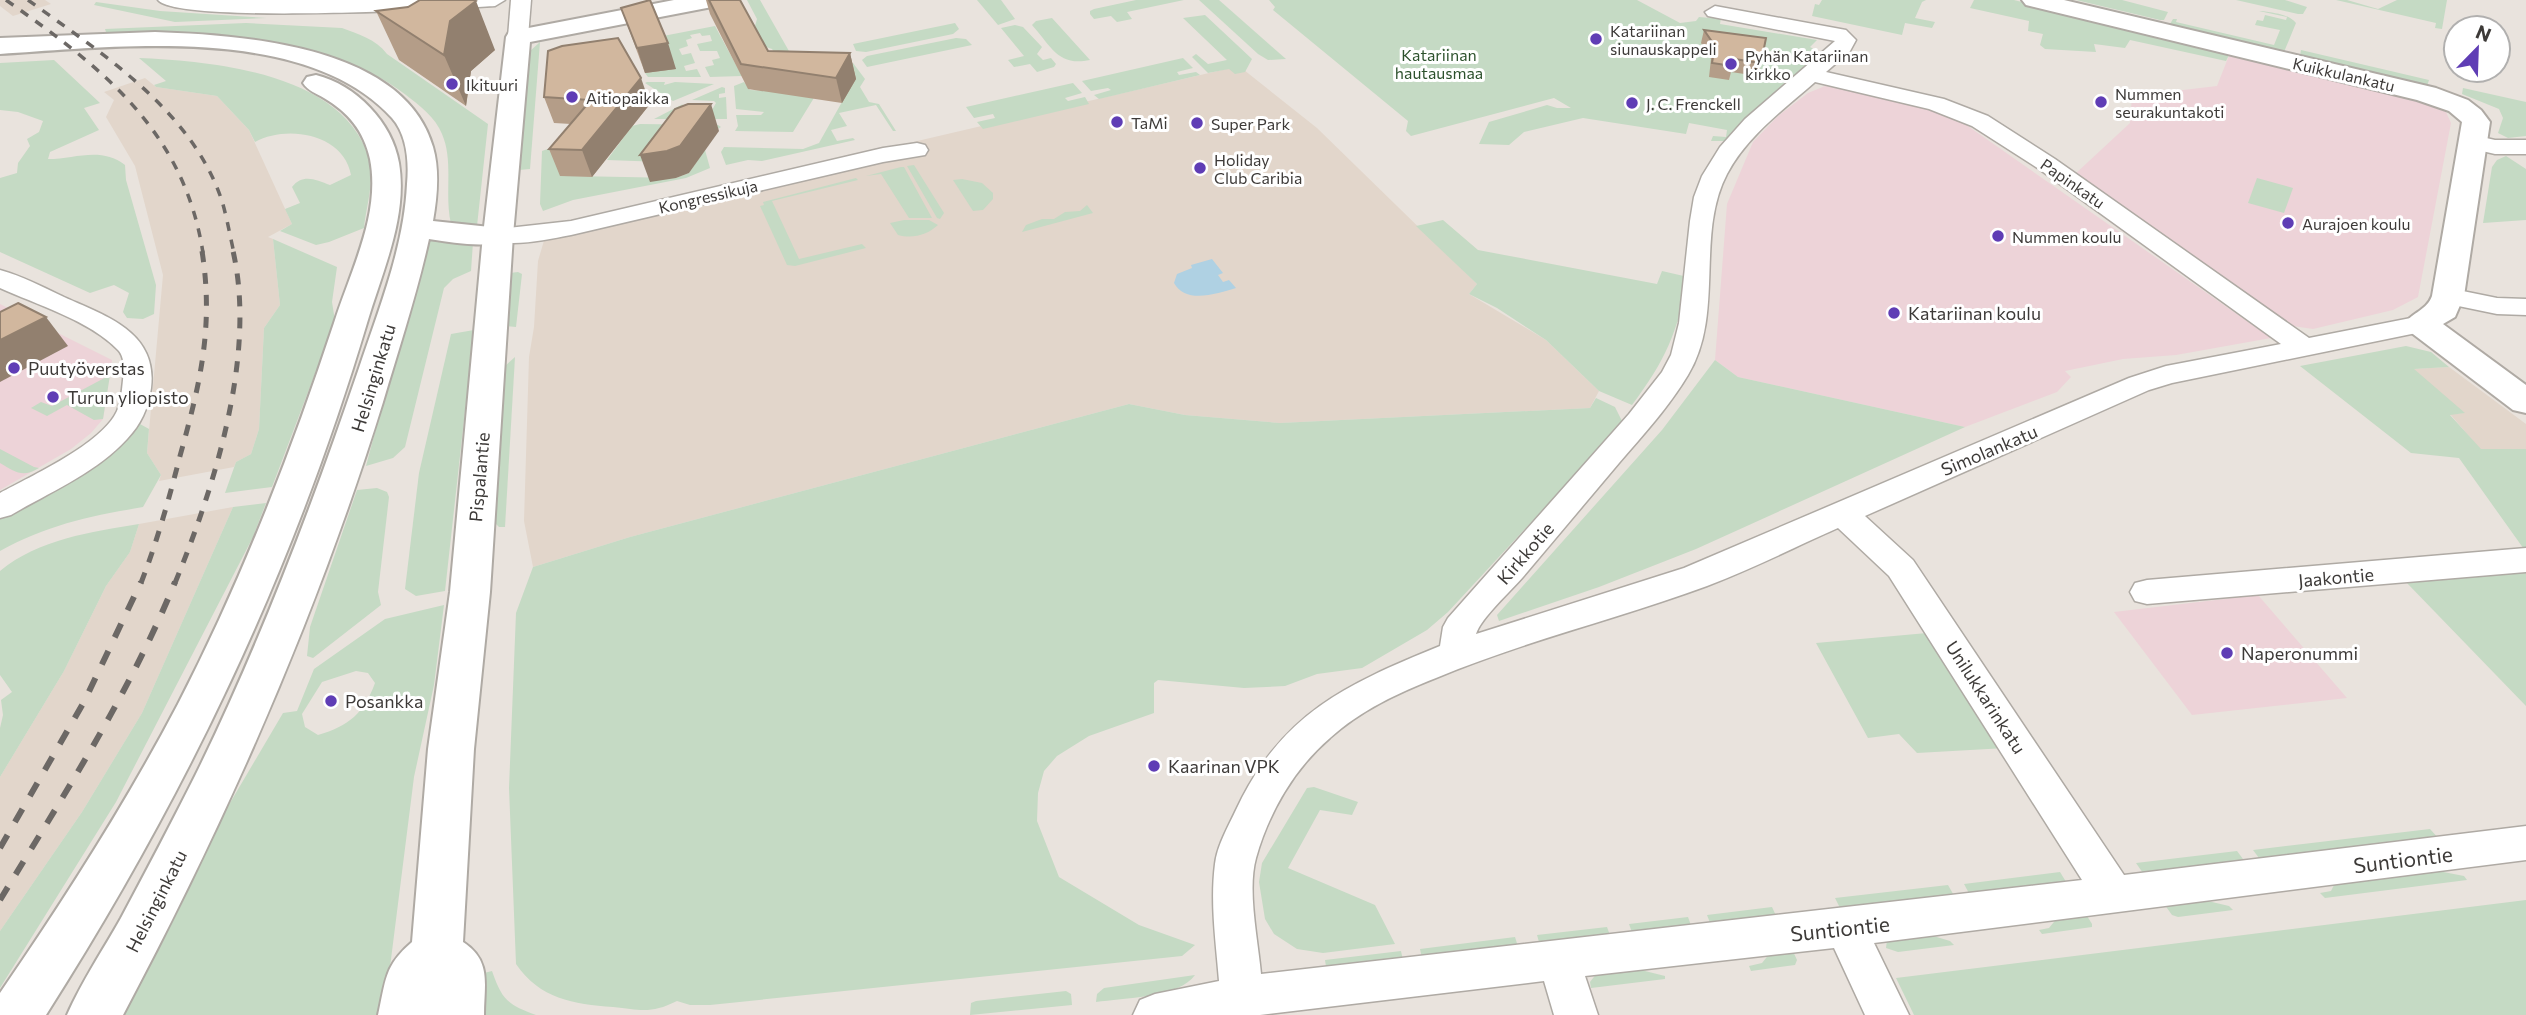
<svg xmlns="http://www.w3.org/2000/svg" width="2526" height="1015" viewBox="0 0 2526 1015" font-family="Commissioner,sans-serif">
<style>
.built{fill:#e2d6cb}
.education{fill:#edd3d8}
.green{fill:#c5dac4;fill-rule:evenodd}
.water{fill:#afd1e3}
.lines{fill:none;stroke-linecap:round;stroke-linejoin:round}
.street-casing{stroke:#afaaa4;stroke-width:3}
.secondary-casing{stroke:#afaaa4;stroke-width:4}
.primary-casing{stroke:#afaaa4;stroke-width:4}
.street{fill:#fff;fill-rule:evenodd}
.secondary{fill:#fff;fill-rule:evenodd}
.primary{fill:#fff;fill-rule:evenodd}
.rail-far2{stroke:#6c6865;stroke-width:3.5;stroke-dasharray:9 9;stroke-linecap:butt}
.rail-far1{stroke:#6c6865;stroke-width:5;stroke-dasharray:11 11;stroke-linecap:butt}
.rail{stroke:#6c6865;stroke-width:6;stroke-dasharray:15 15;stroke-linecap:butt}
.wall{fill:#b49d88}
.shaded-wall{fill:#92806f}
.building{fill:#d1b79e;stroke:#92806f;stroke-width:2}
.poi-dot{fill:#5f3db5;stroke:#fff;stroke-width:2.5}
.labels{text-anchor:middle;dominant-baseline:central;stroke-width:6;stroke-linejoin:round;paint-order:stroke}
.far-poi-label{font-size:16px;fill:#3d3a38;stroke:#fff;text-anchor:start}
.far-park-label{font-size:16px;fill:#2c512c;stroke:#fff}
.far-street-label{font-size:16px;fill:#3d3a38;stroke:#fff}
.poi-label{font-size:18px;fill:#3d3a38;stroke:#fff;text-anchor:start}
.street-label{font-size:18px;fill:#3d3a38;stroke:#fff}
.near-street-label{font-size:21px;fill:#3d3a38;stroke:#fff}
</style>
<rect width="100%" height="100%" fill="#e9e3dd"/>
<!-- built -->
<g class="built">
<path d="M0 0H45L51 4 13 16 0 6Z"/>
<path d="M1239 66 1317 128 1477 284 1469 294 1546 340 1599 391 1590 408 1280 423 1185 415 1129 404 630 537 533 567 524 521 529 357 534 327 538 261 548 227Z"/>
<path d="M145 78 156 87 217 96 249 130 292 224 268 237 273 239 280 305 264 328 259 429 251 454 236 462 234 467 159 481 161 475 147 453 163 275 135 166 106 117 114 100 104 92Z"/>
<path d="M2449 367 2526 424V449L2481 450 2450 414 2464 413 2413 369Z"/>
<path d="M233 507 142 713 82 812 0 931V777L64 671 106 586 130 552 139 524Z"/>
</g>
<!-- education -->
<g class="education">
<path d="M2230 53 2412 97 2446 112 2451 123 2418 297 2393 310 2313 329 2293 326 2074 175 2130 123 2132 96 2217 86Z"/>
<path d="M1825 86 1916 103 1952 115 2271 338 2176 355 2123 359 2065 371 2071 377 2057 392 1965 427 1738 377 1715 360 1727 204 1753 142 1778 116 1808 93Z"/>
<path d="M0 304 112 360 103 419 91 433 71 449 0 490Z"/>
<path d="M2258 595 2347 698 2192 715 2114 612Z"/>
</g>
<!-- green -->
<g class="green">
<path d="M747 0H760L798 67H784L772 49 766 47 755 26 757 19Z"/>
<path d="M977 0H1001L1015 19 998 25Z"/>
<path d="M1136 0H1184L1127 12 1132 19 1117 22 1111 16 1094 19 1090 14V11L1094 9Z"/>
<path d="M1199 0H1219L1286 59 1268 60 1258 54Z"/>
<path d="M1269 0H1637L1680 23 1696 21 1699 17 1710 18 1713 14 1721 18 1720 24 1817 40 1810 47 1825 55 1755 110 1725 141H1711L1713 136 1726 137 1727 130 1689 123 1686 134 1583 118 1524 132 1509 145 1479 144 1489 122 1547 105 1557 108H1571L1554 98 1411 136 1406 131 1408 121 1273 10 1275 7Z"/>
<path d="M1822 0H1926L1922 2 1915 18 1935 22 1932 28 1905 23 1902 35 1812 16 1815 4 1819 5Z"/>
<path d="M1974 0H2014L2230 53 2226 61 2130 40 2125 48 2094 44 2096 52 2045 49 2040 45 2043 34 2028 31 2029 21 1970 8Z"/>
<path d="M2076 0H2122L2168 12 2164 20H2160Z"/>
<path d="M2236 0H2285L2307 7 2303 14H2298Z"/>
<path d="M2336 0H2347L2378 9 2397 0H2447L2442 29 2435 28 2436 23Z"/>
<path d="M96 2 160 11 267 18 175 22 94 5Z"/>
<path d="M2259 11H2262C2274 13 2289 14 2296 23L2284 52 2170 24 2173 19H2177L2176 22 2274 45 2280 30 2255 25 2257 20 2263 21 2265 15 2286 20 2287 17Z"/>
<path d="M1205 15 1252 59 1245 72 1235 74 1229 69 1208 73 1192 57 1196 54 1208 64 1227 60 1183 18Z"/>
<path d="M1052 18 1090 60C1058 67 1051 46 1032 25L1036 21Z"/>
<path d="M246 23 342 28C358 34 376 39 387 54L488 124 477 226 474 229 451 224C444 194 454 162 442 134 436 118 419 105 406 95 321 31 209 35 107 35L105 29Z"/>
<path d="M955 23 959 29 953 34 866 52 856 51 853 44Z"/>
<path d="M1015 25 1023 27 1042 47 1037 54 1043 60 1051 58 1056 64 1054 67 1037 72 1030 64 1014 67 1008 60 1024 56 1001 28Z"/>
<path d="M715 26 742 76 710 77 705 67 714 65 712 60 720 58 717 51H700L697 44 712 41 710 35 702 36 700 33 690 35 692 38 686 40 688 46 679 49 682 55 691 53 695 63 684 66 686 71 697 69 701 77H648L645 73 665 70 663 36Z"/>
<path d="M956 38 966 39 972 45 867 67 862 60 867 56Z"/>
<path d="M540 42 530 169 519 170 529 52Z"/>
<path d="M2301 50 2429 80 2427 86 2300 56Z"/>
<path d="M139 58C212 61 345 73 369 159 375 180 366 207 364 228L329 242 316 245 280 231 292 224 285 209 300 203 292 187C303 173 316 180 330 185L351 175C344 134 287 124 255 142L249 130 217 96 156 87 154 85 166 81Z"/>
<path d="M1183 58 1193 68 1177 72 1179 75 1196 72 1200 75 1099 99 1094 95 1111 90 1108 88 1091 91 1082 81Z"/>
<path d="M54 60 100 103 84 108 99 130 50 152 48 159C75 159 101 146 125 165L126 180 156 285 154 314 143 319 127 318 123 312 129 293 114 285 90 293 0 252V178L17 173 18 163 30 146 27 139 39 132 43 121 18 112 0 110V63Z"/>
<path d="M853 63 865 79 860 87 869 102 879 104 896 131H893L876 105 839 113 847 126 831 130 837 141 853 138 855 140 762 161 748 160 726 165 721 152 724 147 803 149 819 143 852 84 815 71Z"/>
<path d="M647 82H665L664 85 675 82 714 84 673 101 645 83Z"/>
<path d="M744 82 750 90 817 93 793 132 735 131 738 126 736 115H761L764 112 736 109 734 86Z"/>
<path d="M1073 83 1082 93 1065 98 1068 101 1085 97 1089 104 983 129 977 122 995 118 993 114 974 118 966 107Z"/>
<path d="M722 87 725 88V93L719 94V98L726 97 727 119H654L683 104 679 110H712L716 103 714 101 692 100Z"/>
<path d="M2463 88 2526 102V136L2508 138 2498 133 2503 118 2499 109 2462 94Z"/>
<path d="M640 124 718 125 721 127 662 162 607 160 632 126Z"/>
<path d="M587 135 573 176 676 178 689 173 705 150 710 168 686 178 573 200 543 211 540 204 542 151Z"/>
<path d="M2506 156 2526 169V220L2483 223 2492 167 2497 160Z"/>
<path d="M914 165 944 213 940 219 937 218 907 166Z"/>
<path d="M901 167H904L932 218H909L881 174 866 176Z"/>
<path d="M856 178 858 180 772 201 799 259 862 244 866 248 795 266 787 265 760 206 764 205 763 202Z"/>
<path d="M2257 178 2293 188 2284 213 2248 203Z"/>
<path d="M962 179 982 183 993 193V199L983 210 973 211 953 180Z"/>
<path d="M1087 205 1093 213 1022 232 1026 225 1042 219H1054L1065 212 1080 211Z"/>
<path d="M904 220H929L938 225C927 235 913 239 898 235L890 223Z"/>
<path d="M1443 220 1478 250 1657 284 1662 271 1688 277C1678 332 1665 361 1632 405L1599 391 1546 340 1497 308 1469 294 1477 284 1416 226Z"/>
<path d="M431 238 448 242H473L471 271 453 279 444 288 405 447 393 458 366 466 426 240Z"/>
<path d="M273 239 337 267 332 302 335 321 272 487 225 493 236 462 251 454 259 429 264 328 280 305Z"/>
<path d="M518 272 522 274 516 327 506 326 510 273Z"/>
<path d="M474 330 445 591 416 596 405 589 419 473 451 334Z"/>
<path d="M2406 346 2431 352 2449 367 2414 369 2465 413 2450 415 2481 449H2526V552L2459 458 2411 453 2300 366Z"/>
<path d="M515 357 505 527H499L490 518 505 366Z"/>
<path d="M1715 360 1738 377 1965 427 1696 549 1599 587 1499 621 1497 615 1662 430Z"/>
<path d="M110 375 103 419 94 420 67 405 47 416 31 408 41 402 52 406Z"/>
<path d="M1596 398 1615 407 1622 421 1612 435 1448 612 1427 630 1362 668 1317 674 1285 686 1244 688 1158 680 1154 683V713L1089 736 1057 756 1044 771 1038 793 1037 821 1059 877 1139 925 1195 945 1182 956 710 1005H690L677 1001C651 1014 641 1010 613 1007 573 1004 540 999 516 964L509 788 516 613 533 567 630 537 1129 404 1185 415 1280 423 1590 408Z"/>
<path d="M140 424 149 429 147 453 161 475 143 507C90 516 47 525 0 551V516L118 444Z"/>
<path d="M0 449 34 467 39 468C23 478 15 472 0 463Z"/>
<path d="M377 488 387 492 389 497 378 592 381 605 313 658 307 656 310 627 357 490Z"/>
<path d="M266 503 253 537 116 802 0 988V931L82 812 142 713 233 507Z"/>
<path d="M139 524 130 552 106 586 64 671 0 777V728L3 715 1 700 12 692 0 675V571C39 539 91 532 139 524Z"/>
<path d="M2526 568V706L2406 582Z"/>
<path d="M444 605 434 685 414 777 389 975 383 1005 376 1015H125V1012L120 1011 125 999 227 808 283 713 297 711 314 669 385 619ZM356 671 368 673 375 683C364 713 349 726 318 735L305 727 302 714 322 682Z"/>
<path d="M1927 633 2006 748 1917 753 1899 734 1868 738 1816 643Z"/>
<path d="M1314 787 1358 802 1352 815 1320 810 1288 868 1375 905 1395 944 1323 953 1297 949 1274 934 1265 919 1259 882 1262 863 1307 788Z"/>
<path d="M2430 829 2440 840 2262 862 2253 850Z"/>
<path d="M2237 851 2246 863 2145 876 2136 863Z"/>
<path d="M2428 869 2464 876 2467 880 2325 898 2320 893 2331 891 2335 883Z"/>
<path d="M2060 872 2068 885 1971 897 1964 884Z"/>
<path d="M1948 885 1956 899 1842 912 1835 898Z"/>
<path d="M2195 898 2229 906 2233 910 2178 917 2172 915 2162 901Z"/>
<path d="M2526 900V1015H1914L1896 978Z"/>
<path d="M1772 907 1778 920 1712 928 1707 915Z"/>
<path d="M2084 911 2092 924V927L2042 934 2039 930 2049 928 2058 917Z"/>
<path d="M1688 917 1693 931 1634 938 1629 924Z"/>
<path d="M1607 927 1612 941 1541 949 1537 935Z"/>
<path d="M1920 932 1950 941 1954 945 1898 952 1886 948 1887 940Z"/>
<path d="M1515 937 1519 950 1423 963 1420 949Z"/>
<path d="M1791 947 1797 960 1795 965 1751 971 1749 966 1762 963 1770 953Z"/>
<path d="M1401 951 1404 965 1327 973 1325 960Z"/>
<path d="M1629 967 1665 976V979L1591 988 1590 982 1597 973Z"/>
<path d="M492 971C502 1000 508 1005 536 1015H477L472 976Z"/>
<path d="M1195 975C1179 998 1123 998 1096 1002L1097 994 1104 988Z"/>
<path d="M1066 991 1071 994 1072 1005 970 1015 971 1003 976 1001Z"/>
</g>
<!-- water -->
<path class="water" d="M1212 259 1223 273 1218 275 1223 282 1229 280 1236 288C1218 293 1186 305 1174 283L1177 274 1192 268 1191 265Z"/>
<g class="lines">
<!-- street casing -->
<g class="street-casing">
<g id="street">
<path d="M158 0H505L495 6C452 9 177 24 158 0Z"/>
<path d="M511 0H531L528 37 525 41H511L508 37Z"/>
<path d="M1715 6 1846 30 1856 40 1850 51 1826 72 1944 99 1988 116 2055 159 2309 338 2421 316 2431 318 2435 324 2431 330 2172 383 2149 390 1865 516 1913 560 2124 875 2526 826V860L1874 943 1909 1015H1865L1834 948 1585 976 1598 1015H1554L1544 981 1260 1015H1133L1140 1000 1155 994 1219 981C1216 943 1210 903 1215 864 1217 846 1228 827 1236 810 1281 713 1347 684 1440 646L1443 627 1448 618 1629 414 1662 372 1671 355 1679 323 1690 221 1694 197 1702 176 1720 147 1745 119 1835 41 1708 16 1705 12ZM1815 82 1929 109 1972 126 2039 169 2281 344 2166 366 2129 378 1684 568 1476 634C1481 618 1511 591 1523 577 1555 539 1587 501 1619 463 1643 435 1669 407 1688 375 1725 314 1695 235 1727 174 1747 136 1783 110 1815 82ZM1838 528 1889 576 2082 880 1261 974C1258 940 1247 890 1256 858 1269 812 1294 769 1330 738 1361 710 1398 693 1436 678 1524 641 1618 619 1707 586 1752 569 1795 547 1838 528Z"/>
<path d="M2473 135 2495 140H2526V154H2495L2465 147 2462 142 2465 137Z"/>
<path d="M917 143 925 145 928 150 925 155 883 162 571 235C545 240 515 247 489 240L485 235 489 230 571 221 883 148Z"/>
<path d="M0 270C22 276 43 287 64 297 106 316 158 332 151 388 148 409 141 424 127 439 96 473 50 492 11 515L0 518V493C31 476 102 444 117 411 121 402 122 390 123 380 124 370 125 357 118 350 91 321 35 304 0 288Z"/>
<path d="M2448 288 2497 298 2526 299V315L2497 314 2439 302 2435 296 2439 290Z"/>
<path d="M2526 548V572L2147 604 2135 601 2130 592 2135 583 2147 580Z"/>
</g>
</g>
<!-- secondary casing -->
<g class="secondary-casing">
<g id="secondary">
<path d="M674 0H724L720 5 712 7 530 42 513 235 490 592 474 749 463 942C492 961 484 984 484 1015H378C386 980 384 966 412 942L428 749 450 592 483 235 506 37 509 32 518 30Z"/>
<path d="M2022 0H2064L2436 88 2468 100 2481 110 2490 122 2464 296 2455 317 2443 324 2526 385V413L2513 410 2409 331 2404 324C2413 312 2427 310 2432 296L2462 122 2449 111 2417 100 2026 5Z"/>
</g>
</g>
<!-- primary casing -->
<g class="primary-casing">
<g id="primary">
<path d="M155 32C242 35 404 45 433 147 440 171 437 198 433 221L509 229 513 235 509 241C482 248 456 243 429 239 417 294 399 348 383 402 317 615 227 819 123 1015H67C82 981 103 950 121 918 146 871 171 824 195 776 259 646 311 509 358 371 378 311 404 248 407 184 409 162 407 135 392 118 306 23 116 47 0 54V38Z"/>
<path d="M316 75C356 85 392 122 399 163 408 217 382 272 367 323 292 574 186 795 46 1015H0V993C64 900 125 805 178 704 241 582 291 453 334 323 350 272 381 214 370 159 364 131 348 112 324 98 316 93 308 91 303 83L307 77Z"/>
</g>
</g>
<!-- street -->
<use href="#street" class="street"/>
<!-- secondary -->
<use href="#secondary" class="secondary"/>
<!-- primary -->
<use href="#primary" class="primary"/>
<!-- rail-far2 -->
<g class="rail-far2">
<path d="M6 0C101 67 184 130 203 253"/>
<path d="M28 0C101 53 192 110 222 201 227 218 230 236 234 253"/>
</g>
<!-- rail-far1 -->
<g class="rail-far1">
<path d="M141 583C157 542 169 499 180 456 200 384 214 327 202 251"/>
<path d="M175 583C214 488 257 355 233 251"/>
</g>
<!-- rail -->
<g class="rail">
<path d="M0 848 85 700 141 582"/>
<path d="M0 900C63 796 129 695 175 582"/>
</g>
</g>
<!-- wall -->
<g class="wall">
<path d="M706 0H740L768 51 850 53 856 79 842 103 748 89 710 14Z"/>
<path d="M621 8 676 69 645 73Z"/>
<path d="M376 11 495 50 471 71 466 106 399 60Z"/>
<path d="M1704 30 1761 63 1758 76 1731 72 1729 80 1709 77 1711 59 1701 43Z"/>
<path d="M544 97 650 104 592 177 560 176 549 149 571 124 554 123Z"/>
</g>
<!-- shaded-wall -->
<g class="shaded-wall">
<path d="M476 1 495 50 471 71 466 106 444 55 450 21Z"/>
<path d="M668 43 676 69 645 73 637 48Z"/>
<path d="M850 53 856 79 842 103 836 78Z"/>
<path d="M641 78 650 104 592 177 582 150Z"/>
<path d="M711 104 719 131 689 173 676 178 650 182 640 155Z"/>
<path d="M46 317 68 346 0 382V340Z"/>
</g>
<!-- building -->
<g class="building">
<path d="M420 0H474L476 1 450 21 444 55 376 11 408 7Z"/>
<path d="M650 0 668 43 637 48 621 8Z"/>
<path d="M709 0H740L768 51 850 53 836 78 741 64Z"/>
<path d="M1704 30 1766 38 1761 63 1734 59 1733 66 1712 63 1715 46Z"/>
<path d="M618 38 641 78 582 150 549 149 591 100 544 97 548 51 562 46Z"/>
<path d="M688 104H711L680 146 667 151 640 155 675 109Z"/>
<path d="M18 303 46 317 0 340V312Z"/>
</g>
<!-- markers -->
<g class="poi-dot">
<circle cx="1596" cy="39" r="7"/>
<circle cx="1731" cy="64" r="7"/>
<circle cx="452" cy="84" r="7"/>
<circle cx="572" cy="97" r="7"/>
<circle cx="2101" cy="102" r="7"/>
<circle cx="1632" cy="103" r="7"/>
<circle cx="1117" cy="122" r="7"/>
<circle cx="1197" cy="123" r="7"/>
<circle cx="1200" cy="168" r="7"/>
<circle cx="2288" cy="223" r="7"/>
<circle cx="1998" cy="236" r="7"/>
<circle cx="1894" cy="313" r="7"/>
<circle cx="14" cy="368" r="7"/>
<circle cx="53" cy="397" r="7"/>
<circle cx="2227" cy="653" r="7"/>
<circle cx="331" cy="701" r="7"/>
<circle cx="1154" cy="766" r="7"/>
</g>
<g class="labels">
<!-- far-poi labels -->
<g class="far-poi-label">
<text x="1610" y="30">Katariinan<tspan x="1610" dy="18">siunauskappeli</tspan></text>
<text x="1745" y="55">Pyhän Katariinan<tspan x="1745" dy="18">kirkko</tspan></text>
<text x="466" y="84">Ikituuri</text>
<text x="2115" y="93">Nummen<tspan x="2115" dy="18">seurakuntakoti</tspan></text>
<text x="586" y="97">Aitiopaikka</text>
<text x="1646" y="103">J. C. Frenckell</text>
<text x="1131" y="122">TaMi</text>
<text x="1211" y="123">Super Park</text>
<text x="1214" y="159">Holiday<tspan x="1214" dy="18">Club Caribia</tspan></text>
<text x="2302" y="223">Aurajoen koulu</text>
<text x="2012" y="236">Nummen koulu</text>
</g>
<!-- far-park labels -->
<g class="far-park-label">
<text x="1439" y="54">Katariinan<tspan x="1439" dy="18">hautausmaa</tspan></text>
</g>
<!-- far-street labels -->
<g class="far-street-label">
<text transform="translate(2344 74) rotate(13)">Kuikkulankatu</text>
<text transform="translate(2073 183) rotate(35)">Papinkatu</text>
<text transform="translate(708 196) rotate(-13)">Kongressikuja</text>
</g>
<!-- poi labels -->
<g class="poi-label">
<text x="1908" y="313">Katariinan koulu</text>
<text x="28" y="368">Puutyöverstas</text>
<text x="67" y="397">Turun yliopisto</text>
<text x="2241" y="653">Naperonummi</text>
<text x="345" y="701">Posankka</text>
<text x="1168" y="766">Kaarinan VPK</text>
</g>
<!-- street labels -->
<g class="street-label">
<text transform="translate(373 378) rotate(-73)">Helsinginkatu</text>
<text transform="translate(1989 450) rotate(-23)">Simolankatu</text>
<text transform="translate(479 477) rotate(-85)">Pispalantie</text>
<text transform="translate(1525 553) rotate(-49)">Kirkkotie</text>
<text transform="translate(2336 577) rotate(-5)">Jaakontie</text>
<text transform="translate(1986 697) rotate(57)">Unilukkarinkatu</text>
<text transform="translate(156 901) rotate(-63)">Helsinginkatu</text>
</g>
<!-- near-street labels -->
<g class="near-street-label">
<text transform="translate(2403 859) rotate(-7)">Suntiontie</text>
<text transform="translate(1840 928) rotate(-6)">Suntiontie</text>
</g>
</g>
<!-- north arrow -->
<g transform="translate(2477 49) rotate(23)"><circle r="33" fill="#ffffff" stroke="#b1b0af" stroke-width="2"/>
<path d="M0-5L12 26L0 18L-12 26Z" fill="#5f3db5"/>
<text y="-10" font-size="19" font-weight="bold" text-anchor="middle" fill="#3d3a38">N</text>
</g>
</svg>
